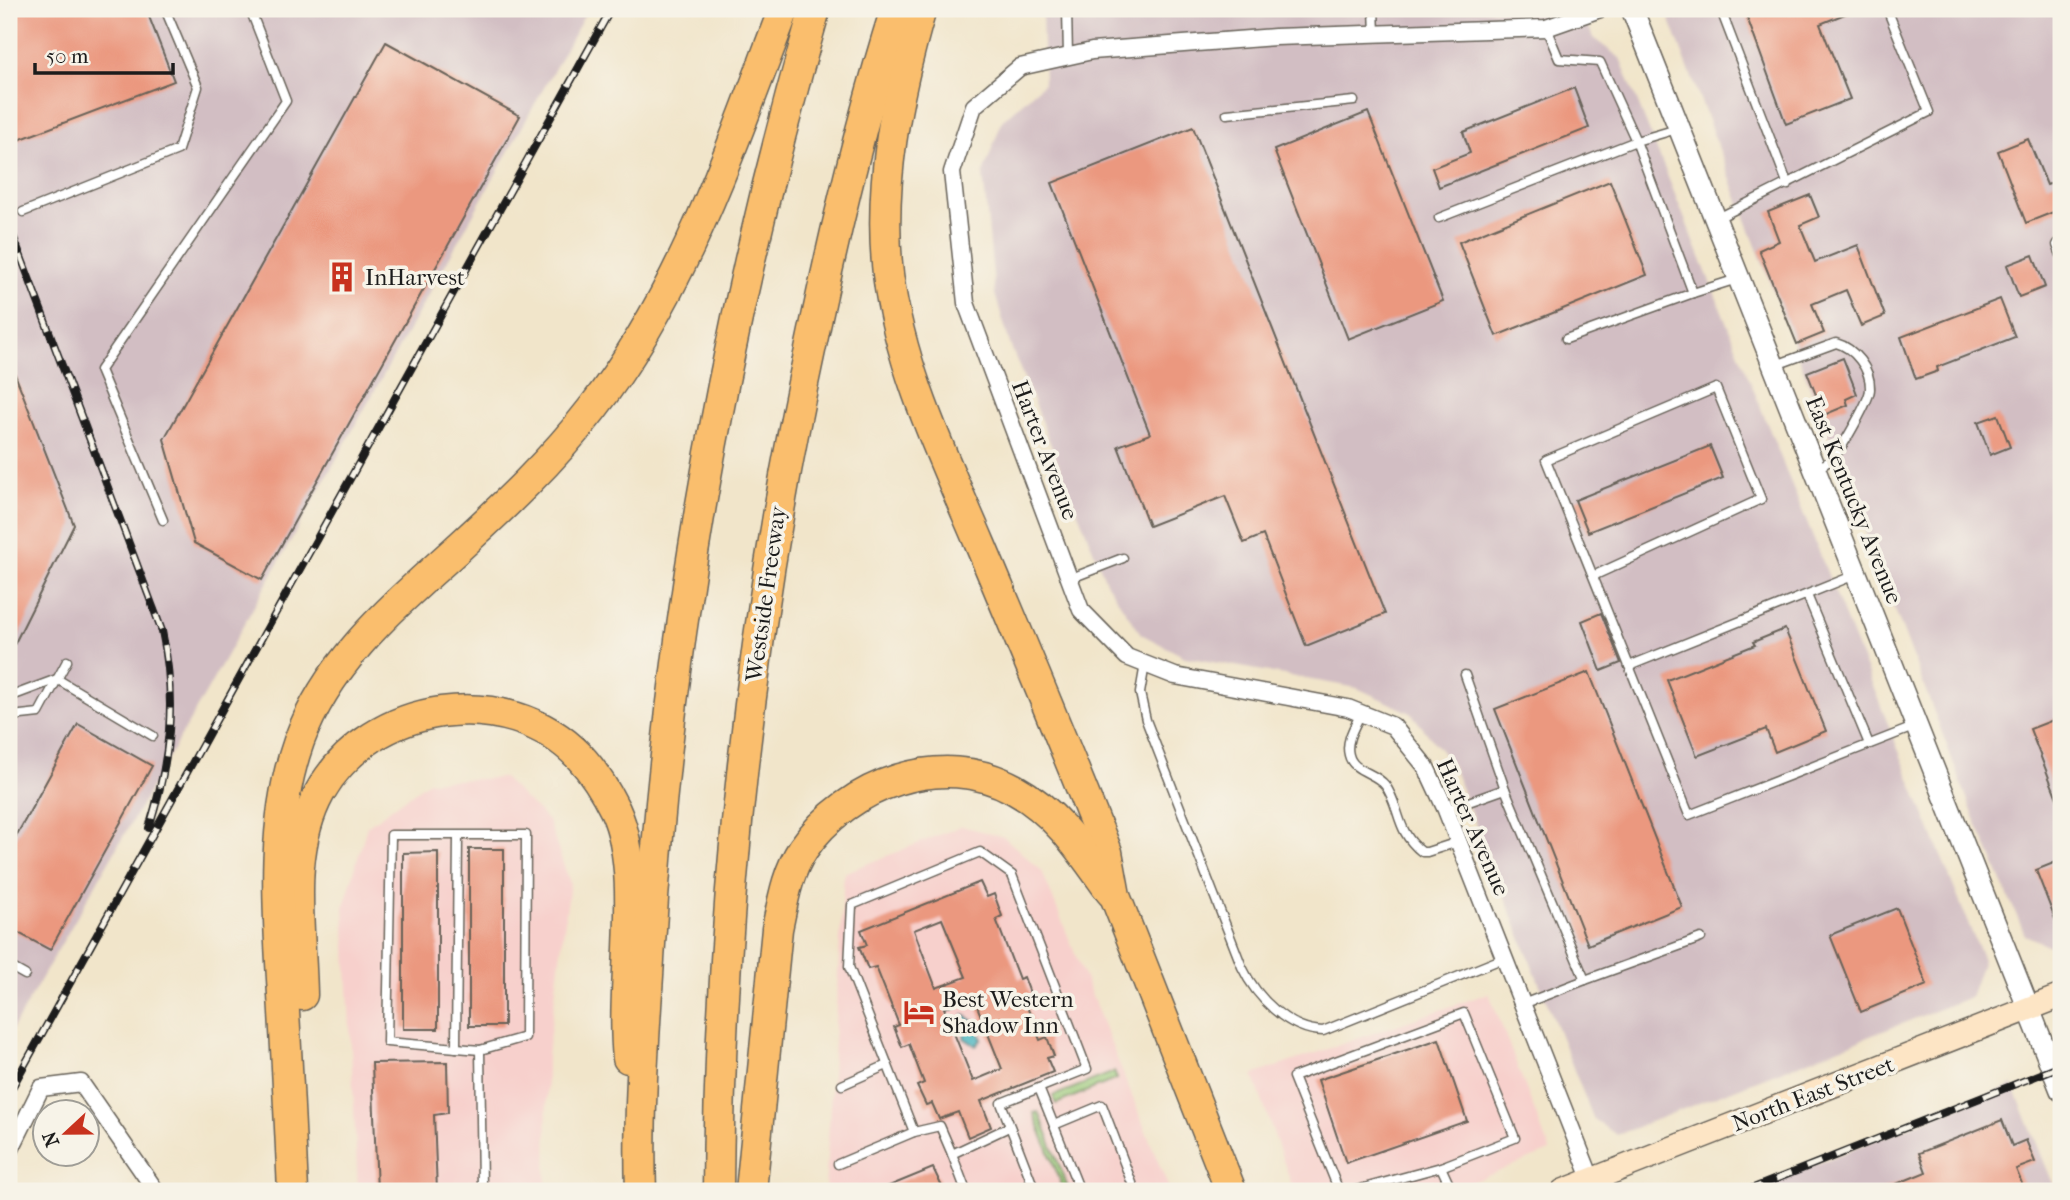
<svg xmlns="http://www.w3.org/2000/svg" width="2070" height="1200" viewBox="0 0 2070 1200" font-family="'IM FELL French Canon',serif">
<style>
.built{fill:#f7d0cc}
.industrial{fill:#d2bec3}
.green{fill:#9ac978;stroke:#5b724a;stroke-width:2}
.water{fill:#45b4bf;stroke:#30686e;stroke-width:2}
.building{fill:#eb987f;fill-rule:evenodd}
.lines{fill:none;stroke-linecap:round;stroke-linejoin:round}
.service-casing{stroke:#676259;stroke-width:11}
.minor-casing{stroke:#676259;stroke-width:19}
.tertiary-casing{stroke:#676259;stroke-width:24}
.secondary-casing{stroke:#676259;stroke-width:26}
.motorway-casing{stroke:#676259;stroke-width:33}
.service{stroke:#fff;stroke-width:8}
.minor{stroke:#fff;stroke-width:16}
.tertiary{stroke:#fff;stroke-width:21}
.secondary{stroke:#fde5c5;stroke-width:23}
.motorway{stroke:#fabe6d;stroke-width:30}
.rail-casing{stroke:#1c1c1c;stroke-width:8}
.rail{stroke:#f7f3e8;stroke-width:5;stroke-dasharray:16;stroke-linecap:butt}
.labels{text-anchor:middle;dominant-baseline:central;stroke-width:7;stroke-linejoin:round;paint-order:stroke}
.poi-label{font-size:23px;fill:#1c1c1c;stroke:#f7f3e8;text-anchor:start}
.street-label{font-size:23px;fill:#1c1c1c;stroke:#f7f3e8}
</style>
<rect width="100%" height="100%" fill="#f7f3e8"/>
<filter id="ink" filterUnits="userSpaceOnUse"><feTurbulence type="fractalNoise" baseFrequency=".0143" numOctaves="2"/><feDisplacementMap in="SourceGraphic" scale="14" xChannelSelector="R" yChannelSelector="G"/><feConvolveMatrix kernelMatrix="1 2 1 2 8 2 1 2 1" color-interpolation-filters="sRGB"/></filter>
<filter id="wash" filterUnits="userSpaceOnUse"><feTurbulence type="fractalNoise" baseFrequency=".00686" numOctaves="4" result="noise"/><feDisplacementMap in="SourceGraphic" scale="28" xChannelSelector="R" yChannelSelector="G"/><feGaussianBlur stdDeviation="1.57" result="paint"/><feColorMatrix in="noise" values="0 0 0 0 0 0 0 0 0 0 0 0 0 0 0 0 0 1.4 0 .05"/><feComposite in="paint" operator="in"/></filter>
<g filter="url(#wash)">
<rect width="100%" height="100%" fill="#f1e5ca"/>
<!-- built -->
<g class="built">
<path d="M503 778 548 821 570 883 547 1056 546 1191H358L344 907 367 826 429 781Z"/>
<path d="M962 826 1004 837 1042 871 1170 1191H825L844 873Z"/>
<path d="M1489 993 1550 1151 1449 1191H1294L1253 1075Z"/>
</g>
<!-- industrial -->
<g class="industrial">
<path d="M9 9H588L205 694 9 1035Z"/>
<path d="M1042 9H1582L1593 38 1620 58 1983 960 1970 997 1617 1135 1594 1120 1452 765 1411 713 1357 688 1185 657 1141 634 1107 584 1010 344 995 294 983 174 1002 121 1044 83Z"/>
<path d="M1669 9H2061V951L2025 935 1973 814 1666 10Z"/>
<path d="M2013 1085 2056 1191H1749Z"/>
</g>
<!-- green -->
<g class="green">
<path d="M1114 1072 1117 1079 1056 1104 1053 1096Z"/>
<path d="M1039 1112 1069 1191H1064L1034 1113Z"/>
</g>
<!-- water -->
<path class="water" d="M964 1015 975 1022 982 1039 976 1046 964 1038 965 1029 960 1021Z"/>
<g id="blocks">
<!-- building -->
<g class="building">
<path d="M9 9H146L174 81 16 141 9 123Z"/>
<path d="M1744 9H1787L1789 14 1803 9H1857L1820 24 1850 99 1786 124Z"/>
<path d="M386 42 520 116 262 580 194 543 164 439Z"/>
<path d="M1574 88 1589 128 1439 187 1432 168 1470 153 1463 132Z"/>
<path d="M1368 112 1443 301 1348 339 1274 150Z"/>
<path d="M1193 127 1385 614 1306 646 1263 535 1244 543 1225 496 1149 526 1118 446 1150 434 1052 183Z"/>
<path d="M2028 139 2047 185 2061 180V209L2026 223 1998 151Z"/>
<path d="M1610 181 1647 275 1496 336 1459 242Z"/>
<path d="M1810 195 1819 217 1800 225 1815 262 1858 245 1885 316 1861 326 1846 290 1812 304 1824 333 1797 344 1759 250 1779 241 1768 212Z"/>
<path d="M2033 255 2045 287 2019 297 2007 265Z"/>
<path d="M2000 299 2015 337 1937 367 1938 371 1916 379 1901 337Z"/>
<path d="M1843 358 1857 394 1846 399 1848 405 1824 415 1807 372Z"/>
<path d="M9 359 74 525 9 655Z"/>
<path d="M1998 415 2010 447 1990 455 1978 422Z"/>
<path d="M1710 446 1723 478 1588 532 1575 500Z"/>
<path d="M1601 613 1621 663 1601 671 1582 621Z"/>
<path d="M1785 629 1826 731 1775 752 1766 729 1697 756 1667 680 1755 645 1753 642Z"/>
<path d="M1589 672 1682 907 1588 945 1495 709Z"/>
<path d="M2061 717V805L2060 806 2030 729Z"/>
<path d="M78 724 152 766 50 950 9 928V849Z"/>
<rect x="469" y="849" width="35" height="177"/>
<path d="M438 852V1029H403V853Z"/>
<path d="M2061 860V932H2060L2036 870Z"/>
<path d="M980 882 987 897 994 894 1002 916 996 919 1019 979 1024 977 1031 996 1024 999 1040 1040 1047 1037 1054 1056 1047 1058 1053 1072 981 1101 991 1127 968 1137 958 1112 939 1119 932 1103 926 1105 917 1086 924 1083 909 1044 902 1047 894 1027 899 1025 876 967 868 969 859 947 867 945 861 930ZM942 919 966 977 936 988 914 930ZM973 996 1002 1069 973 1081 944 1008Z"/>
<path d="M1897 908 1927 985 1861 1012 1830 935Z"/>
<path d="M1439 1039 1467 1121 1346 1163 1318 1080Z"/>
<path d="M447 1062 448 1113 434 1115 437 1191H377L372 1063Z"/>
<path d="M2002 1120 2012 1146 2026 1140 2035 1162 2016 1169 2025 1191H1879L1926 1172 1919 1153Z"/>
<path d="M933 1168 944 1191H877Z"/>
</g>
</g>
</g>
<g filter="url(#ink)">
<use href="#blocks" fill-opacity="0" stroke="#676259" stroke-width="2"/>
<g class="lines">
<!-- service casing -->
<g class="service-casing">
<g id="service">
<path d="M1067 9 1068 56"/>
<path d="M1374 9 1375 33"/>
<path d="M1722 13 1788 185"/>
<path d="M1227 114 1354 101"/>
<path d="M23 212 178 150 198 87 165 9"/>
<path d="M1439 218 1636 141 1600 62 1559 59 1546 28"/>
<path d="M1716 219 1929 112 1887 9"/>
<path d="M2061 239 2057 245 2061 255"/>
<path d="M1693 293 1737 279"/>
<path d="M1566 339 1693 293 1636 141 1677 129"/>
<path d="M1776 365 1836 343C1854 348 1871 369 1870 389 1870 400 1842 448 1834 457 1829 462 1821 466 1816 470"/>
<path d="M163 520 100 370 286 101 250 9"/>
<path d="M1593 576 1761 499 1716 388 1546 460C1594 578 1641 696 1689 815L1916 726"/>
<path d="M1069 579 1123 558"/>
<path d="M1807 595 1869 744"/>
<path d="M1145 664 1140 693 1146 720 1242 967C1256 997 1288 1030 1323 1031L1504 958"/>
<path d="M1629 666 1855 575"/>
<path d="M1465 675 1505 789"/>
<path d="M9 697 57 679 153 736"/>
<path d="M1361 713C1355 726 1345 741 1349 755 1353 772 1375 772 1385 785 1401 807 1395 831 1422 852H1427L1458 842"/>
<path d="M9 723 12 716 39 713 67 661"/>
<path d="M1446 810 1505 789 1585 980 1523 1004"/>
<path d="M391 835H526L525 1037 480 1050 387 1042Z"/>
<path d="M9 966 25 975"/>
<path d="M1585 980 1701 938"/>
<path d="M456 1048 458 836"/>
<path d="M480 1050 482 1187 486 1191"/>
<path d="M842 1085 887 1065"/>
<path d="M1039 1088 1080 1191"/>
<path d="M1054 1125 1102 1105 1135 1191"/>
<path d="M1009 1127 952 1154 940 1126 914 1132 849 967 852 905 980 852 1012 875 1087 1069 1001 1103 1035 1191"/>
<path d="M952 1154 966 1191"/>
<path d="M838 1164 914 1132"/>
<path d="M1441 1167 1452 1191"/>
<path d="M1339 1191 1293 1077 1464 1013 1515 1138 1441 1167 1353 1191"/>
</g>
</g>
<!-- minor casing -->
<g class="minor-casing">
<g id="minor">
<path d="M9 1153 41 1088 81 1083 156 1191"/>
<path d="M1596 1191 1446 810 1426 767 1393 726 1348 708 1175 676 1127 657 1081 610 966 303 952 172 974 106 1020 67 1092 51 1275 37 1546 28 1600 9"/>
</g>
</g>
<!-- tertiary casing -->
<g class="tertiary-casing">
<path id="tertiary" d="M1632 9 2061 1090"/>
</g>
<!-- secondary casing -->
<g class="secondary-casing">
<path id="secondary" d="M1563 1191 2061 996"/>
</g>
<!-- motorway casing -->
<g class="motorway-casing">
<g id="motorway">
<path d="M921 9C896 95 878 185 888 274 900 369 943 457 980 544 1023 646 1066 749 1107 852L1115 896 1231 1191"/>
<path d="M302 995C301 928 286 853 320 792 371 701 507 681 580 757 594 772 606 792 615 810 645 875 620 985 628 1058"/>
<path d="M293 1191C290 1126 287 1061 283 995 278 912 270 822 299 741 328 661 394 606 456 550 504 506 552 461 592 409 684 291 731 147 784 9"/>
<path d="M641 1191C638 1109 645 1026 650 944 669 627 727 314 815 9"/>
<path d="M718 1191C720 904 752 617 813 336 836 226 862 116 896 9"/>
<path d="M751 1191 777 929C783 901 787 873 803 849 847 784 942 749 1014 789 1058 813 1083 853 1111 892"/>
</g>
</g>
<!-- service -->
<use href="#service" class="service"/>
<!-- minor -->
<use href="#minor" class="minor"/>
<!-- tertiary -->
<use href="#tertiary" class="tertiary"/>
<!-- secondary -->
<use href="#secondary" class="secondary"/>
<!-- motorway -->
<use href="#motorway" class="motorway"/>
<!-- rail casing -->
<g class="rail-casing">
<g id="rail">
<path d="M9 225 162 631C177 701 170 761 149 828"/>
<path d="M9 1093 611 9"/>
<path d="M1746 1191 2061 1066"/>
</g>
</g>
<!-- rail -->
<use href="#rail" class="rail"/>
</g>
</g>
<!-- icons -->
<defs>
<g id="building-bare" transform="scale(2.415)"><path d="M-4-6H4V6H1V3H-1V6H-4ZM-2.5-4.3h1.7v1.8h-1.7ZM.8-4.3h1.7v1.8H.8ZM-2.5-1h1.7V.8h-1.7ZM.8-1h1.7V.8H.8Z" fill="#c8321e" stroke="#f7f3e8" stroke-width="2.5" paint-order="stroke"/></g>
<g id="hotel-bare" transform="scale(2.415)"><path d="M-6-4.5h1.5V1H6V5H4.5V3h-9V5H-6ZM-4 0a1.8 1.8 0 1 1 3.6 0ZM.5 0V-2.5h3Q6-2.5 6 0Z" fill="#c8321e" stroke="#f7f3e8" stroke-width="2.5" paint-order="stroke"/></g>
</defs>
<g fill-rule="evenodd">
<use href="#building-bare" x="342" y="277"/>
<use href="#hotel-bare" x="919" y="1012"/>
</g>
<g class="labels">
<!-- poi labels -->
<g class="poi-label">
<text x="365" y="277">InHarvest</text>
<text x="942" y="999">Best Western<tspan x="942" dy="26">Shadow Inn</tspan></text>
</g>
<!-- street labels -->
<g class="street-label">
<text transform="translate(1045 450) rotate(69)">Harter Avenue</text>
<text transform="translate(1854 500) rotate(68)">East Kentucky Avenue</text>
<text transform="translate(766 594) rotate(-82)">Westside Freeway</text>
<text transform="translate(1473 827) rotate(66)">Harter Avenue</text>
<text transform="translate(1813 1094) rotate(-21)">North East Street</text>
</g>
</g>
<!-- margin -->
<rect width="2070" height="1200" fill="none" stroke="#f7f3e8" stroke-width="35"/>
<!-- north arrow -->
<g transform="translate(66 1133) rotate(248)"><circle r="33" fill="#f7f3e8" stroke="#9f9d96" stroke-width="2"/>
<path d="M0-5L12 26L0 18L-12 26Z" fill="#c8321e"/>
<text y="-10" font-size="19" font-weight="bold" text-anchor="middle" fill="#1c1c1c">N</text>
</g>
<!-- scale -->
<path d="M35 63v10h138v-10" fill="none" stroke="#1c1c1c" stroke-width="3.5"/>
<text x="46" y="63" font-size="21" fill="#1c1c1c" stroke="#f7f3e8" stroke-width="5" paint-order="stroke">50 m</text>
</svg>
